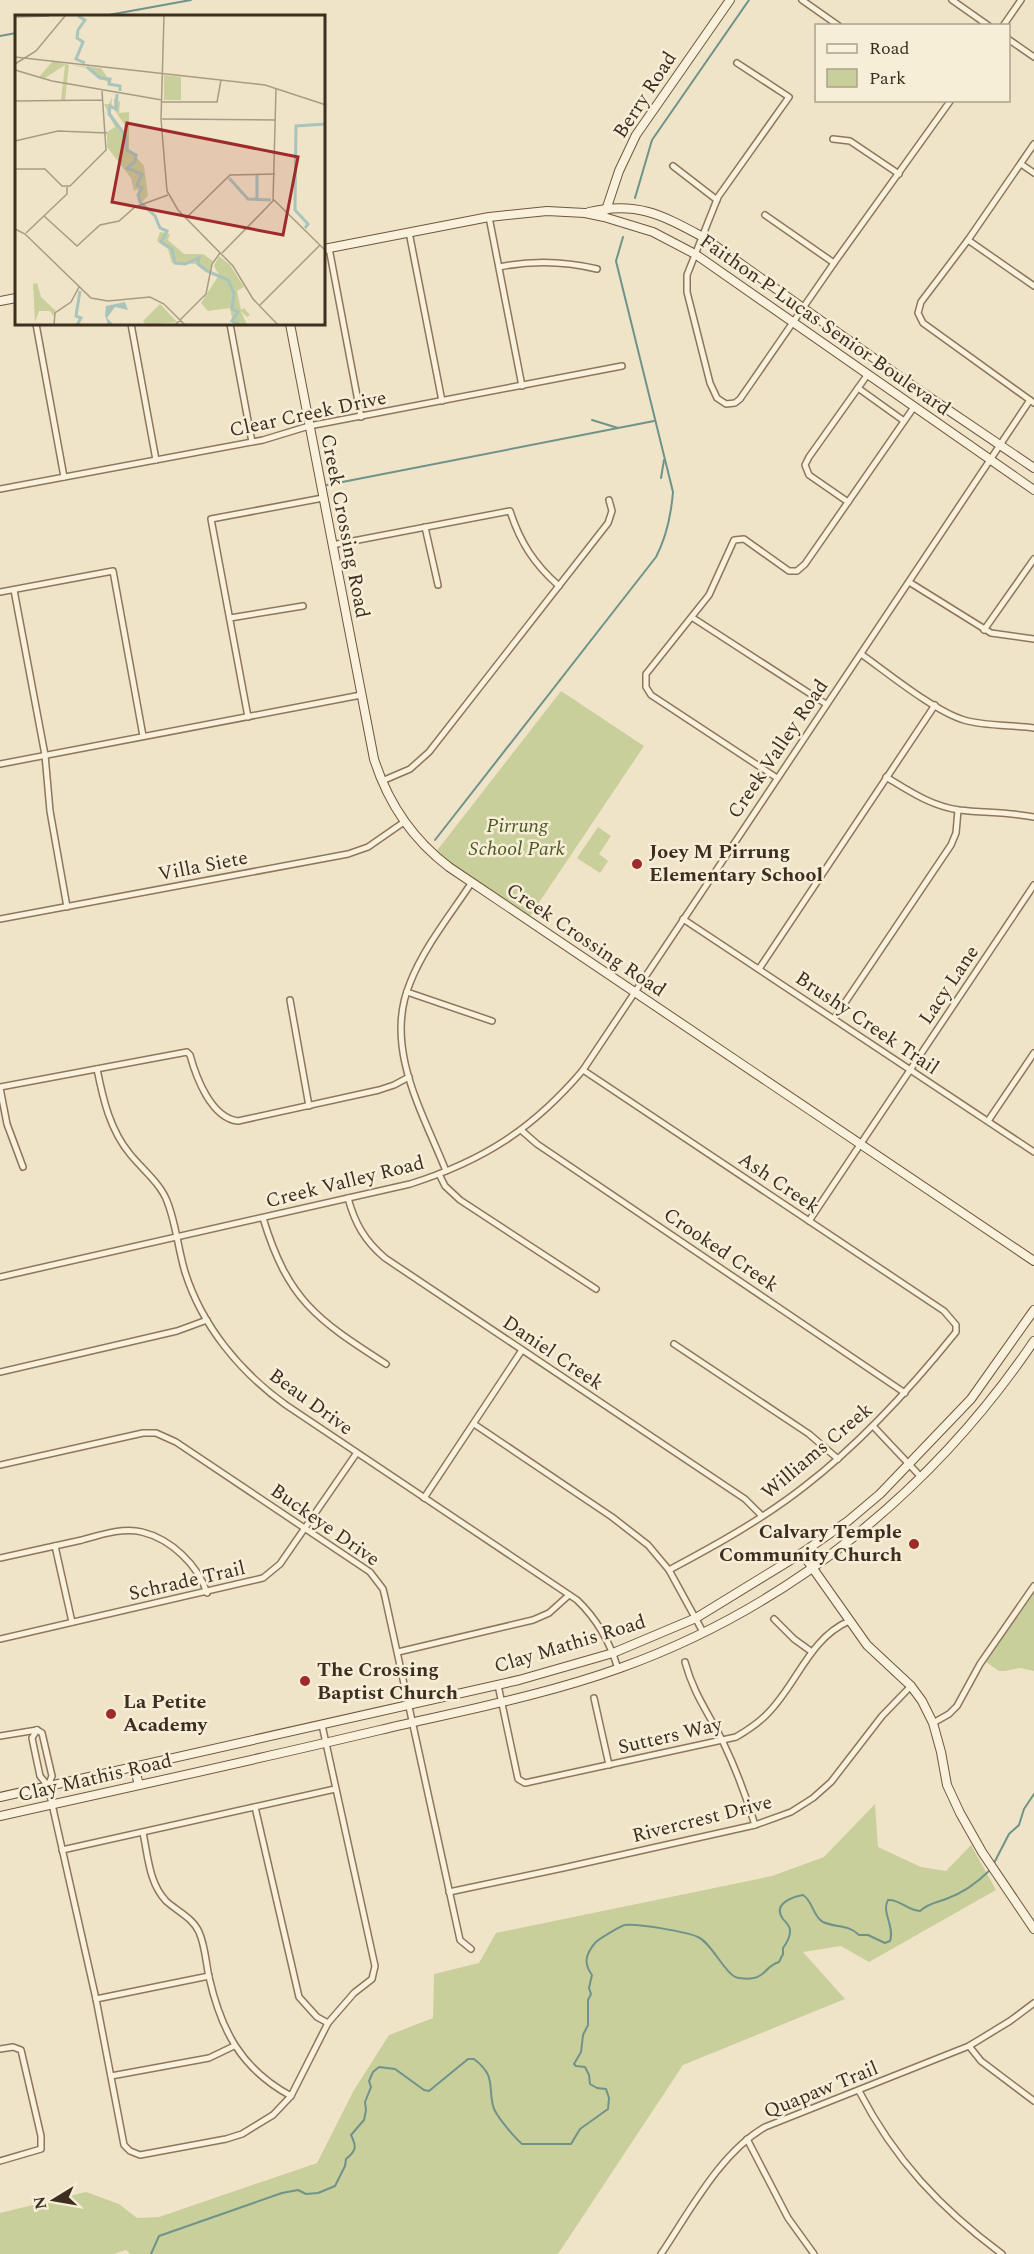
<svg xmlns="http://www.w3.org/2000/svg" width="1034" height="2254" viewBox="0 0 1034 2254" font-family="Spectral,serif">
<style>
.green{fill:#c9cf9b}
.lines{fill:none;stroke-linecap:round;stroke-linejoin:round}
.stream{stroke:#6f938a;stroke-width:2}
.street-casing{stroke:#8d765c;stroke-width:8}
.secondary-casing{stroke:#6f573f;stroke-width:10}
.street{stroke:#faf1dc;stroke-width:5}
.secondary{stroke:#faf1dc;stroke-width:8}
.poi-dot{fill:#9e2a2b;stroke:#f7eed8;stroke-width:2}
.labels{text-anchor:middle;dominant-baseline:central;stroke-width:5;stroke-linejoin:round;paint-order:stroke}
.street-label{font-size:20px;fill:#3d2e20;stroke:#f7eed8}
.park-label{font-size:20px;font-style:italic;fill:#4d5a26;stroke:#f7eed8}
.poi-label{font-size:20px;font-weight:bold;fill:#3d2e20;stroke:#f7eed8;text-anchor:start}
.inset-river{fill:none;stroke:#a9c4bc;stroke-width:3}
.inset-road{fill:none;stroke:#a89b85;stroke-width:1.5}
.view{fill:#9e2a2b;fill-opacity:0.15;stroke:#9e2a2b;stroke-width:3}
.inset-edge{fill:none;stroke:#3d2e20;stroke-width:3}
</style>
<rect width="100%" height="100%" fill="#f0e4c8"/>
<!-- green -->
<g class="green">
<path d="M561 691 644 746 530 916 435 853Z"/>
<path d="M598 827 611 836 599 854 608 861 600 873 577 858Z"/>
<path d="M1034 1593V1671L1020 1668 1005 1671H999L986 1662Z"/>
<path d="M875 1804 878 1847 921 1867 946 1871 971 1845 996 1890 869 1962 841 1946 803 1952 845 1999 683 2065 558 2254H130L126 2250 114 2254H0V2213L86 2192 119 2204 137 2218 159 2217 317 2163 354 2090 389 2035 433 2018 434 1974 479 1963 496 1933 772 1876 824 1857Z"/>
</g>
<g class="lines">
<!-- stream -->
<g class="stream">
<path d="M103 16 191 0"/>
<path d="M0 36 16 33"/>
<path d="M635 198 652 140 749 0"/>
<path d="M592 420 618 428"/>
<path d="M661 478 664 460"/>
<path d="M327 485 654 421"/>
<path d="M435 840 656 557C667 536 671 516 673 492L616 261 623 237"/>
<path d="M993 1865 1009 1834 1019 1825 1024 1809 1034 1794"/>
<path d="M151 2254 159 2236 282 2193 298 2190 306 2194 318 2193 335 2186 345 2166 346 2159C356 2151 357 2147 351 2135L364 2120 366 2110 365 2102 371 2087 369 2081 373 2072 379 2067 395 2069 424 2090 429 2091 468 2059H474C496 2076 488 2085 493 2106 495 2115 515 2138 522 2144H571L580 2129 608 2109 609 2098 606 2089 597 2088 590 2084 589 2075 585 2067 576 2066 574 2064 581 2052 583 2035 588 2025V2000L591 1994 589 1988 592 1975C583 1963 586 1954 595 1943 597 1940 622 1925 625 1925 637 1923 687 1932 698 1937 713 1944 726 1977 739 1978 767 1982 762 1967 779 1962L783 1954V1948C786 1944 790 1937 790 1931 790 1925 786 1923 783 1919 772 1904 792 1897 803 1895 813 1901 813 1917 823 1922 836 1928 848 1924 859 1935H868L885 1943 890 1941C895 1926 881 1912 888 1900 900 1899 908 1911 920 1911 929 1903 936 1903 946 1899 963 1893 978 1882 990 1870"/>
</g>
<!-- street casing -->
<g class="street-casing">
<g id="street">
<path d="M802 0 839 26"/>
<path d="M952 0 989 26"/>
<path d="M1003 26 1021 0"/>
<path d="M1008 39 1034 57"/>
<path d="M737 63 789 97 718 197 687 275V292L710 383 717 398 726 404 735 403 740 399 834 263 951 100"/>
<path d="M833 139 850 141 899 174"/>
<path d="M1034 144 968 240 921 302 918 313 923 323 1034 403"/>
<path d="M1021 164 1034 173"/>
<path d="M673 166 717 200"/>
<path d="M765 215 834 263"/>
<path d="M489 217 522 386"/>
<path d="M409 232 442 401"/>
<path d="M968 240 1034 286"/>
<path d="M329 248 361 417"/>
<path d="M499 267C533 260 564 261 597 269"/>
<path d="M36 324 64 477"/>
<path d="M131 324 156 460"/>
<path d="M230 324 252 442"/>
<path d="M858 388 904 421"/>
<path d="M0 489 263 440 309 426 622 366"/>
<path d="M848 502 809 475 805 465 809 457 868 374"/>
<path d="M425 527 438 585"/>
<path d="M332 545 510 511C520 542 534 564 559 586"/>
<path d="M909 582 991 633 1034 639"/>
<path d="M14 590 45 755 50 811 67 907"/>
<path d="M0 592 113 571 143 736"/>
<path d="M230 618 303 606"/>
<path d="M693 618 826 704"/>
<path d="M984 630 1034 559"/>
<path d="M861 654C888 673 934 711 964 720 984 726 1012 725 1034 728"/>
<path d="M248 717 211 519 323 498"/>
<path d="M0 764 361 695"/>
<path d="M886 777C909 791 931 806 959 810 984 813 1009 812 1034 817"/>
<path d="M777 778 651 695 646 687V674L709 595 734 540 744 539 789 571H797L805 564 914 407"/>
<path d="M382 781 410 769 429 752 608 523 612 511 609 500"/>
<path d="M0 919 348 854 368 847 404 822"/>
<path d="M683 919 1034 1152"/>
<path d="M759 969 935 705"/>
<path d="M407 992 492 1021"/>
<path d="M290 1000 309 1106"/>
<path d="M834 1019 951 845 956 833 958 810"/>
<path d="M97 1069C103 1099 110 1130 130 1154 142 1169 160 1183 167 1201 176 1223 178 1249 185 1272 202 1326 240 1372 286 1405L577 1600C598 1620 610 1642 618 1669"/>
<path d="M583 1070 944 1311 956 1325V1332C911 1388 862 1442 805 1486 763 1519 716 1545 669 1570"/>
<path d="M0 1087 187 1052 190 1055C196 1077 211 1118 238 1121L379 1090 394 1085 409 1077"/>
<path d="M0 1088 7 1124 23 1167"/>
<path d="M988 1121 1034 1053"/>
<path d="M521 1130 537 1144 905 1393"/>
<path d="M446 1171C423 1113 383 1047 410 983 424 947 451 914 472 882"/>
<path d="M439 1174 445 1186 460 1200 596 1289"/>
<path d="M348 1198C355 1224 365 1241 385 1258L745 1499 762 1516"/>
<path d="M263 1218C288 1300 316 1319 386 1364"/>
<path d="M809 1221 1034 885"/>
<path d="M0 1277 410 1184C483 1161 533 1129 583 1070L1030 400"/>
<path d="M674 1344 809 1434 838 1459"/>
<path d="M0 1372 177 1331 207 1320"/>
<path d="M474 1424 612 1517 648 1545 669 1570 703 1632"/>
<path d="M873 1426 921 1477"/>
<path d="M0 1465 143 1433H156L176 1442 370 1572 383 1589 385 1597 460 1940 471 1949"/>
<path d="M424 1498 522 1350"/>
<path d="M55 1546 72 1622"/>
<path d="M0 1558C27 1552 55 1546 82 1540 100 1535 123 1527 142 1532 171 1539 198 1565 207 1593"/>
<path d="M774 1619 794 1639 812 1652"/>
<path d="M0 1639 263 1578 280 1564 356 1454"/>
<path d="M398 1652 533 1620 549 1613 569 1595"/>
<path d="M685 1662C694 1695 708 1712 723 1742 736 1769 746 1796 755 1825"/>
<path d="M498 1685 518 1779 525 1783 736 1737C748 1730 760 1722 769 1712 798 1682 809 1639 849 1621"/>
<path d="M594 1698 609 1765"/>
<path d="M933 1723 949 1714 957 1706 980 1664 1034 1586"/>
<path d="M37 1730 32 1738 33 1743 40 1776 48 1786 52 1804 96 1999 124 2145 130 2151 140 2155 226 2139 242 2134 273 2115 291 2096 328 2023 354 1993 372 1979 375 1966 322 1725"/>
<path d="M37 1730 42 1733 52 1776 48 1786"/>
<path d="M0 1736 37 1730"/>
<path d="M255 1807 299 1997 317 2017 328 2023"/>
<path d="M143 1833C148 1856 149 1883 166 1901 177 1911 193 1918 199 1932 205 1945 206 1963 209 1977 221 2030 241 2069 291 2096"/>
<path d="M62 1850 335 1789"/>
<path d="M449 1892 563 1868 755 1825 791 1812 813 1798 831 1782 882 1716 911 1686"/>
<path d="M96 1999 209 1976"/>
<path d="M969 2046 981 2061 1034 2101"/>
<path d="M0 2049 13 2047 21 2050 41 2136V2149L0 2161"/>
<path d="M111 2076 209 2058 234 2046"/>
<path d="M859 2091C895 2160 940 2208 1002 2254"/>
<path d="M747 2139 788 2218 814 2254"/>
<path d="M661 2254C690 2211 720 2153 765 2127L969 2046 1010 2021 1034 2003"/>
</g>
</g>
<!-- secondary casing -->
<g class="secondary-casing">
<g id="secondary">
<path d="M606 210 619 171 636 135 730 0"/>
<path d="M589 212C637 201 662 215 703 237L923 393 1034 468"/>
<path d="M324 249 489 217 547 211 585 213 604 217 653 232 695 254 1034 490"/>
<path d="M0 301 16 298"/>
<path d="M290 324 374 759C388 803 412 839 449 867L1034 1261"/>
<path d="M802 1553 867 1645 911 1686 922 1701 933 1723 941 1752 947 1785 960 1813 982 1852 1034 1929"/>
<path d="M134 1766 139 1785"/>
<path d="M0 1797 519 1680 613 1653 696 1618 802 1553 848 1521 880 1494 971 1399 1034 1310"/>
<path d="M0 1816C127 1788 254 1760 380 1730 460 1711 542 1696 620 1668 790 1607 933 1490 1034 1341"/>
</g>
</g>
<!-- street -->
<use href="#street" class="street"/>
<!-- secondary -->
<use href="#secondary" class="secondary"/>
</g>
<!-- markers -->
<g class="poi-dot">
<circle cx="637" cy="864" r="6"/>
<circle cx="914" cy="1544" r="6"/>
<circle cx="305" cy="1681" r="6"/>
<circle cx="111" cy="1714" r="6"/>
</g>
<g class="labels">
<!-- street labels -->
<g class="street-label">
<text transform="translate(645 95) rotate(-57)">Berry Road</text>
<text transform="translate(825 325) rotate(35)">Faithon P Lucas Senior Boulevard</text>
<text transform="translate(308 414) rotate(-12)">Clear Creek Drive</text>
<text transform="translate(345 526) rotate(79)">Creek Crossing Road</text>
<text transform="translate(778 749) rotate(-56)">Creek Valley Road</text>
<text transform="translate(203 866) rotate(-11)">Villa Siete</text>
<text transform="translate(586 940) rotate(34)">Creek Crossing Road</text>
<text transform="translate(949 985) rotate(-56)">Lacy Lane</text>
<text transform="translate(867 1023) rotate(34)">Brushy Creek Trail</text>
<text transform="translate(345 1182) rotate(-14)">Creek Valley Road</text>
<text transform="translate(779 1183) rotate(34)">Ash Creek</text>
<text transform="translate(721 1250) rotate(34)">Crooked Creek</text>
<text transform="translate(553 1353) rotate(34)">Daniel Creek</text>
<text transform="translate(311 1402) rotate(36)">Beau Drive</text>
<text transform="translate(817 1451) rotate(-40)">Williams Creek</text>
<text transform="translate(325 1525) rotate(35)">Buckeye Drive</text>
<text transform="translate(187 1581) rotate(-13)">Schrade Trail</text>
<text transform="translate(570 1644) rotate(-17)">Clay Mathis Road</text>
<text transform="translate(670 1736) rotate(-13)">Sutters Way</text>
<text transform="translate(95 1778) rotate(-13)">Clay Mathis Road</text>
<text transform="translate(702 1819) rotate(-14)">Rivercrest Drive</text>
<text transform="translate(821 2090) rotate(-22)">Quapaw Trail</text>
</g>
<!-- park labels -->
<g class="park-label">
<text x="517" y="826">Pirrung<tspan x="517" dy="23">School Park</tspan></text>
</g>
<!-- poi labels -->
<g class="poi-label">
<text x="649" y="852">Joey M Pirrung<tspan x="649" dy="23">Elementary School</tspan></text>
<text x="902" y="1532" text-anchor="end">Calvary Temple<tspan x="902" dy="23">Community Church</tspan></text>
<text x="317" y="1670">The Crossing<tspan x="317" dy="23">Baptist Church</tspan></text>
<text x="123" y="1702">La Petite<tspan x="123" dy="23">Academy</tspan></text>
</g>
</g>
<!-- overview -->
<g transform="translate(15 15)">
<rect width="310" height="310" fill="#f0e4c8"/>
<path d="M38 46 54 50 50 85H46L50 50 30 63 24 62ZM55 50 86 53 98 71 72 53ZM149 60 166 62V85H149ZM97 82 96 98 109 118V109L99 94V83L105 87 104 98 114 97V134L129 151 133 181 125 189 123 174 119 176 116 163 92 132V117L100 112 89 89H94ZM145 217 155 219 153 225 169 239H188L198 246 194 257 184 249 157 248 153 234 142 226ZM204 241 215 250 229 272 222 276 226 295 229 293 235 300 232 302 226 296 232 310 218 308 215 293 193 296 186 288 204 260 199 251ZM22 268 26 282 41 296 38 301 35 296H24L20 307 18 269ZM145 289 162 307 131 310 128 306Z" fill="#c9cf9b"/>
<path d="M110 287 113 295 100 292 92 303 98 309 93 310 90 300 91 291Z" fill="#a9c4bc"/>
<path class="inset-river" d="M63 1 70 5 63 15 62 23 68 27 61 44 70 48M72 52 85 63 95 64 94 69 105 71V76M102 79 101 94 95 91 94 99 111 121 112 135 121 140 120 147 112 153 127 159 122 170 127 173 123 180 125 187 140 201 145 213 152 216 146 227 157 234 160 248 170 249 184 243 183 249 192 256 213 265 219 278 217 294 223 297 217 306 225 310M242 160V185M214 163 233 184 256 185M290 213 293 209 280 195 281 111 311 109M62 310 66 303 61 301 65 276"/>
<path class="inset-road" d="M149 1 146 104 152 176 163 195 218 251 238 284 263 310M0 2 34 1M0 42 250 70 311 90M0 49 21 36 50 1M0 55 37 66 147 85M0 86 87 85M147 87H202L206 65M147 104 260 105M0 126 43 116 92 118M0 154H30L47 171H55L91 135 87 76M258 184 311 236M29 201 62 231 85 210 104 206 120 192 153 180M171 203 215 160 260 159M0 214 10 219 76 283 93 286 135 282 149 289 170 310M11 218 52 179V172M207 238 258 186 261 73M245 290 305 230M39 310 40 298 56 287 64 272M160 310 191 279 197 249 205 238"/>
<path class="view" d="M112 108 283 142 268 220 97 187Z"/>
<rect width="310" height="310" class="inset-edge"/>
</g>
<!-- legend -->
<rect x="815" y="24" width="195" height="78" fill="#f7eed8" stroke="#ada18e" stroke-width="1.5"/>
<rect x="827" y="44" width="30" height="9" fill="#faf1dc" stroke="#ada18e" stroke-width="1.5"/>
<text x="869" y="54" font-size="18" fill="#3d2e20">Road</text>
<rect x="827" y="69" width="30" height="18" fill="#c9cf9b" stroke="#ada18e" stroke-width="1.5"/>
<text x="869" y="84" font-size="18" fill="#3d2e20">Park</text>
<!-- north arrow -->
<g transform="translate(54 2200) rotate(259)" stroke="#f7eed8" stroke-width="4.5" paint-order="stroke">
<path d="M0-4.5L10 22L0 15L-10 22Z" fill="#3d2e20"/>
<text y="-9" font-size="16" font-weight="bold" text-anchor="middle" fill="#3d2e20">N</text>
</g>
</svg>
